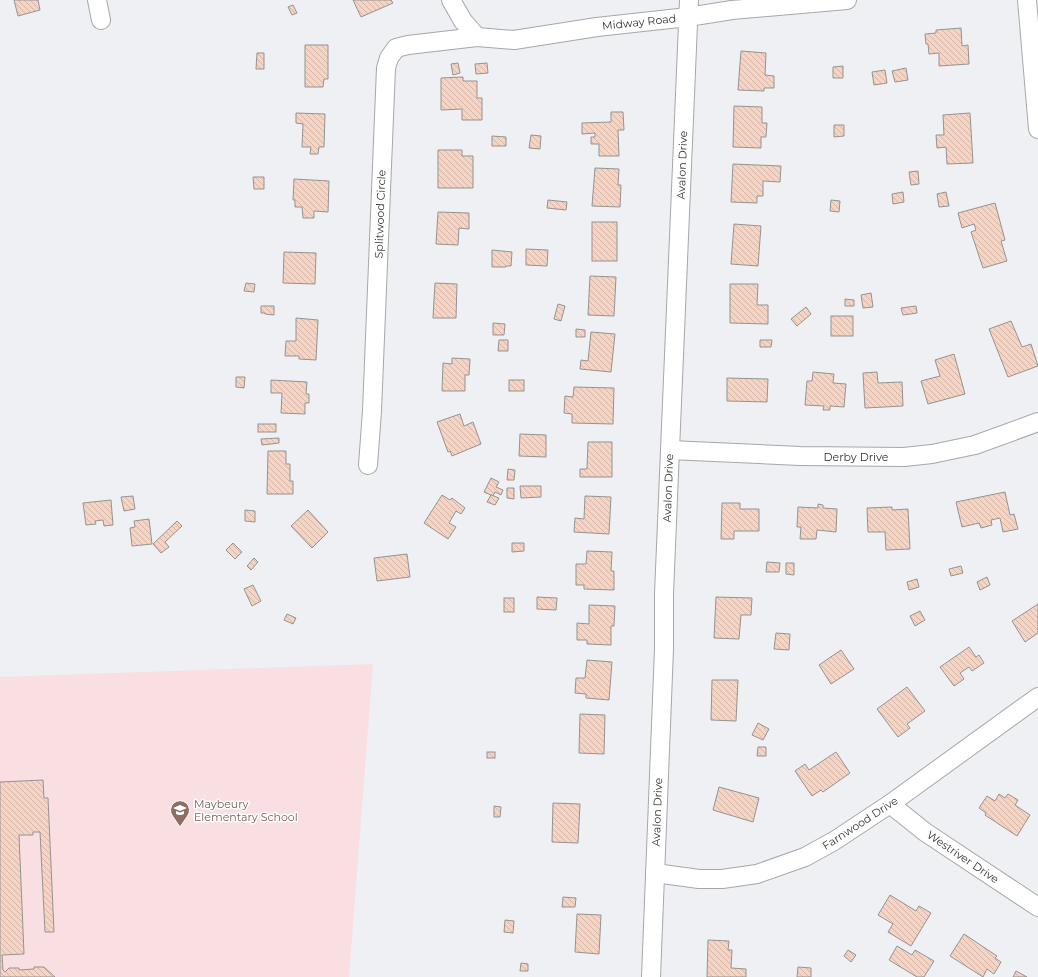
<svg xmlns="http://www.w3.org/2000/svg" width="1038" height="977" viewBox="0 0 1038 977" font-family="Montserrat,sans-serif">
<style>
.education{fill:#f9dfe2}
.building{fill:url(#building-back-hatch);stroke:#959391}
.lines{fill:none;stroke-linecap:round;stroke-linejoin:round}
.street-casing{stroke:#a6a7a9;stroke-width:20}
.street{stroke:#fff;stroke-width:18}
.labels{text-anchor:middle;dominant-baseline:central;stroke-width:3;stroke-linejoin:round;paint-order:stroke}
.street-label{font-size:11px;fill:#323233;stroke:#fff}
.education-label{font-size:11px;fill:#785e54;stroke:#fff;text-anchor:start}
</style>
<defs>
<pattern id="building-back-hatch" width="6" height="6" patternUnits="userSpaceOnUse"><rect width="6" height="6" fill="#f6d4c4"/><path d="M-1 5l2 2M0 0l6 6M5-1l2 2" fill="none" stroke="#d3b6a9"/></pattern>
</defs>
<rect width="100%" height="100%" fill="#eff0f3"/>
<!-- education -->
<path class="education" d="M373 664 349 977H0V677Z"/>
<!-- building -->
<g class="building">
<path d="M14 0H38L40 10 18 16Z"/>
<path d="M353 0H391L393 3 361 17Z"/>
<path d="M293 5 297 13 292 15 288 7Z"/>
<path d="M961 28 962 46 968 45 969 64 939 66V53L929 54 928 44H926L925 34 936 33V30Z"/>
<path d="M305 45H328V79H324L323 87H305Z"/>
<path d="M741 51 766 53 765 75 774 76V88H764V91L738 90Z"/>
<path d="M257 53H264V69H256Z"/>
<path d="M458 63 460 73 453 75 451 64Z"/>
<path d="M487 63 488 73 476 74 475 64Z"/>
<path d="M843 66V78H833V67Z"/>
<path d="M906 68 908 80 895 82 892 71Z"/>
<path d="M885 70 887 83 874 85 872 72Z"/>
<path d="M463 77V81H477V98H482V120H462V109L441 110V78Z"/>
<path d="M734 106 762 107V123H767L766 137H761V148L733 147Z"/>
<path d="M611 112H623L624 130H618L619 156H599V144H591V137H595V133L582 134V123L611 122Z"/>
<path d="M296 113 325 114 324 147H319L318 154H310L311 147H302L303 124 296 123Z"/>
<path d="M970 113 973 163 947 164 946 147 937 148 936 135H944L943 115Z"/>
<path d="M834 125H844V136L834 137Z"/>
<path d="M531 135 541 136 540 149 529 148Z"/>
<path d="M492 136 506 137V146H492Z"/>
<path d="M438 150H462V156H473V188H438Z"/>
<path d="M733 164 781 166 780 182 763 181V196H757V203L731 202Z"/>
<path d="M595 168 619 169 618 185H621L620 207 592 206Z"/>
<path d="M918 171 919 184 911 185 909 172Z"/>
<path d="M253 177H264V189H254Z"/>
<path d="M294 179 329 181 328 212 314 211V218H303L302 207H295V200H293Z"/>
<path d="M903 192 904 202 893 204 892 194Z"/>
<path d="M946 192 949 206 939 207 937 194Z"/>
<path d="M548 200 567 202 566 210 547 208Z"/>
<path d="M831 200 840 201 839 212 830 211Z"/>
<path d="M995 203 1005 240 1001 241 1007 261 983 268 971 232 976 230 974 224 962 228 958 213Z"/>
<path d="M438 212 469 213V229L459 228 458 245 436 244Z"/>
<rect x="592" y="222" width="25" height="39"/>
<path d="M734 224 761 226 758 266 731 264Z"/>
<path d="M526 249 548 250 547 266 526 265Z"/>
<path d="M492 250 512 252 511 266H506V267H492Z"/>
<path d="M284 252 316 253 315 284 283 283Z"/>
<path d="M590 276 616 277 614 316 588 315Z"/>
<path d="M246 283 255 284 254 292 244 291Z"/>
<path d="M435 283 457 284 456 318H433Z"/>
<path d="M730 284H758L757 305H768V324L730 323Z"/>
<path d="M871 293 873 307 863 308 861 295Z"/>
<path d="M845 299 854 300V306H845Z"/>
<path d="M558 304 565 306 561 321 554 319Z"/>
<path d="M261 306H274V315L265 314V313H261Z"/>
<path d="M916 306 917 313 903 315 901 308Z"/>
<path d="M806 307 811 314 797 326 791 319Z"/>
<rect x="831" y="316" width="22" height="20"/>
<path d="M296 318 318 320 316 360 299 359V356H285L286 341H296Z"/>
<path d="M1011 321 1022 347 1031 344 1038 366 1008 377 989 329Z"/>
<path d="M493 323 505 324 504 335H493Z"/>
<path d="M576 329 585 330V337H576Z"/>
<path d="M591 332 615 334 611 372 580 369 581 360 588 361Z"/>
<path d="M499 340H508V351H498Z"/>
<path d="M760 340H772L771 347H760Z"/>
<path d="M954 354 965 394 928 404 921 381 940 376 935 360Z"/>
<path d="M452 358 470 359 469 375H465V391H442L443 363 452 364Z"/>
<path d="M813 372 834 374 833 383 846 384 844 407 830 406V410H823L824 406 805 405 807 381H812Z"/>
<path d="M877 372 878 383 902 382 903 406 865 408 863 373Z"/>
<path d="M236 377H245L244 388 236 387Z"/>
<path d="M727 378 768 379 767 402 727 401Z"/>
<path d="M271 380 307 382 306 394H309V403H305V414L281 413 282 393H271Z"/>
<rect x="509" y="380" width="15" height="11"/>
<path d="M574 387 614 388 613 424 572 423V414L564 413 565 396 573 397Z"/>
<path d="M460 414 464 426 473 422 481 444 452 456 450 451 448 452 437 422Z"/>
<rect x="258" y="424" width="18" height="8"/>
<path d="M520 434 546 435V457L519 456Z"/>
<path d="M279 438V443L262 445 261 439Z"/>
<path d="M588 442H612V477H580V469H587Z"/>
<path d="M268 451H286V464H290V481H293V494H267Z"/>
<path d="M508 469 515 470 514 480H507Z"/>
<path d="M491 478 499 482 496 487 503 490 501 495 495 492 493 496 484 492Z"/>
<path d="M520 486H541V497L521 498Z"/>
<path d="M507 488H514V499L507 498Z"/>
<path d="M1005 492 1010 515 1014 514 1018 529 1003 532 1000 518 991 520 992 525 981 528 979 523 962 527 956 502Z"/>
<path d="M442 495 450 500 452 498 465 508 461 514 456 511 449 523 456 527 448 539 424 523Z"/>
<path d="M491 495 499 498 495 505 487 502Z"/>
<path d="M133 496 135 509 124 511 121 497Z"/>
<path d="M585 496 611 497 609 534 574 532 575 518 584 519Z"/>
<path d="M111 500 113 525 104 526 103 520 95 521 96 524 86 525 83 503Z"/>
<path d="M722 503H740V509H759V531H734V539H721Z"/>
<path d="M818 504 823 505V508L837 509 836 532 817 530 816 539H800L801 527H797L798 507 818 508Z"/>
<path d="M892 507V510L908 509 910 549 886 550 885 532H868L867 508Z"/>
<path d="M245 510 255 511V522L245 521Z"/>
<path d="M308 510 328 532 312 548 291 526Z"/>
<path d="M149 519 152 544 132 546 130 528 135 527 134 521Z"/>
<path d="M177 521 182 526 165 542 169 547 161 553 153 544Z"/>
<path d="M233 543 242 552 235 559 226 550Z"/>
<path d="M512 543H524V551L512 552Z"/>
<path d="M587 551 612 552 611 571H614V590L584 589V585H576V564H586Z"/>
<path d="M407 554 410 577 377 581 374 558Z"/>
<path d="M254 558 258 562 251 570 247 566Z"/>
<path d="M767 562 780 563 779 572H766Z"/>
<path d="M786 563H794V575L786 574Z"/>
<path d="M961 566 963 573 951 576 949 569Z"/>
<path d="M987 577 990 585 980 590 977 582Z"/>
<path d="M917 579 919 587 909 590 907 582Z"/>
<path d="M253 585 261 601 252 606 244 589Z"/>
<path d="M537 597 557 598 556 610 537 609Z"/>
<path d="M716 597 752 598 751 615H741L739 639 714 638Z"/>
<rect x="504" y="598" width="10" height="14"/>
<path d="M1038 604V633L1025 642 1012 621Z"/>
<path d="M589 605 615 606 614 626H611V645L587 644V640H577V623L589 624Z"/>
<path d="M920 611 925 620 915 626 910 616Z"/>
<path d="M287 614 296 618 293 624 284 620Z"/>
<path d="M776 633 790 634 789 650 774 649Z"/>
<path d="M969 647 976 657 979 655 984 663 972 671 969 667 960 673 964 679 954 686 940 667Z"/>
<path d="M841 650 854 669 831 684 819 665Z"/>
<path d="M587 660 612 662 609 700 586 698V694L575 693 576 678H585Z"/>
<path d="M712 680H738L736 721 711 720Z"/>
<path d="M907 687 925 711 907 724 910 728 898 737 877 709Z"/>
<path d="M580 714 605 715 604 754 579 753Z"/>
<path d="M758 723 769 729 763 740 752 735Z"/>
<path d="M758 747H766V756H757Z"/>
<rect x="487" y="752" width="8" height="6"/>
<path d="M836 752 850 773 823 792 821 790 812 796 795 771 805 764 809 770Z"/>
<path d="M43 780 44 798H48L54 932H45L40 832H33V835H19L24 954 2 955 3 970 5 972 9 968H19V970L34 969V967H44L55 977H0V782Z"/>
<path d="M719 787 759 798 753 822 713 810Z"/>
<path d="M999 794 1005 798 1008 794 1018 800 1015 805 1030 815 1017 836 985 815 986 813 979 808 987 796 995 801Z"/>
<path d="M553 803 580 804 578 843 552 842Z"/>
<path d="M494 806 501 807 500 817H494Z"/>
<path d="M890 895 916 911 919 906 931 913 911 946 888 932 893 924 878 915Z"/>
<path d="M563 897 576 898 575 907H562Z"/>
<path d="M577 914 601 915 599 954 575 952Z"/>
<path d="M505 920 514 921 513 933 504 932Z"/>
<path d="M964 934 997 956 995 958 1001 962 994 974 987 969 983 977 950 956Z"/>
<path d="M708 940 729 941 728 950H732L731 968 746 969V977H707Z"/>
<path d="M897 946 912 955 915 950 934 961 924 977H917L889 960Z"/>
<path d="M848 950 856 955 851 962 844 956Z"/>
<path d="M521 963 528 964V971H520Z"/>
<path d="M798 967 811 968V977H797Z"/>
<path d="M1016 971 1027 977H1013Z"/>
</g>
<g class="lines">
<!-- street casing -->
<g class="street-casing">
<g id="street">
<path d="M97 0 101 20"/>
<path d="M451 0 463 21 477 37"/>
<path d="M1027 0 1038 129"/>
<path d="M670 450 800 456 904 457 932 454 975 445 1038 422"/>
<path d="M368 465 372 411 386 68 389 58 396 48 408 45 477 37 514 40 597 27 688 17 732 10 847 0"/>
<path d="M890 804 925 832 1038 907"/>
<path d="M655 873 699 879H722L757 874 805 857 834 841 890 804 1038 697"/>
<path d="M651 977 664 649V594L670 450 689 0"/>
</g>
</g>
<!-- street -->
<use href="#street" class="street"/>
</g>
<!-- icons -->
<defs>
<g id="school-pin" transform="scale(1)"><path d="M0 17L-7.5 6A9.5 9.5 0 1 1 7.5 6Z" fill="#8d6e63" stroke="#fff"/><path d="M0-5L7-2L0 1L-7-2ZM-4 1L0 2.5L4 1V4Q0 6-4 4Z" fill="#fff"/></g>
</defs>
<g fill-rule="evenodd">
<use href="#school-pin" x="180" y="810"/>
</g>
<g class="labels">
<!-- street labels -->
<g class="street-label">
<text transform="translate(639 22) rotate(-6)">Midway Road</text>
<text transform="translate(682 165) rotate(-88)">Avalon Drive</text>
<text transform="translate(380 214) rotate(-88)">Splitwood Circle</text>
<text x="856" y="457">Derby Drive</text>
<text transform="translate(668 488) rotate(-88)">Avalon Drive</text>
<text transform="translate(657 812) rotate(-88)">Avalon Drive</text>
<text transform="translate(860 823) rotate(-33)">Farnwood Drive</text>
<text transform="translate(963 857) rotate(34)">Westriver Drive</text>
</g>
<!-- education labels -->
<g class="education-label">
<text x="194" y="804">Maybeury<tspan x="194" dy="13">Elementary School</tspan></text>
</g>
</g>
</svg>
